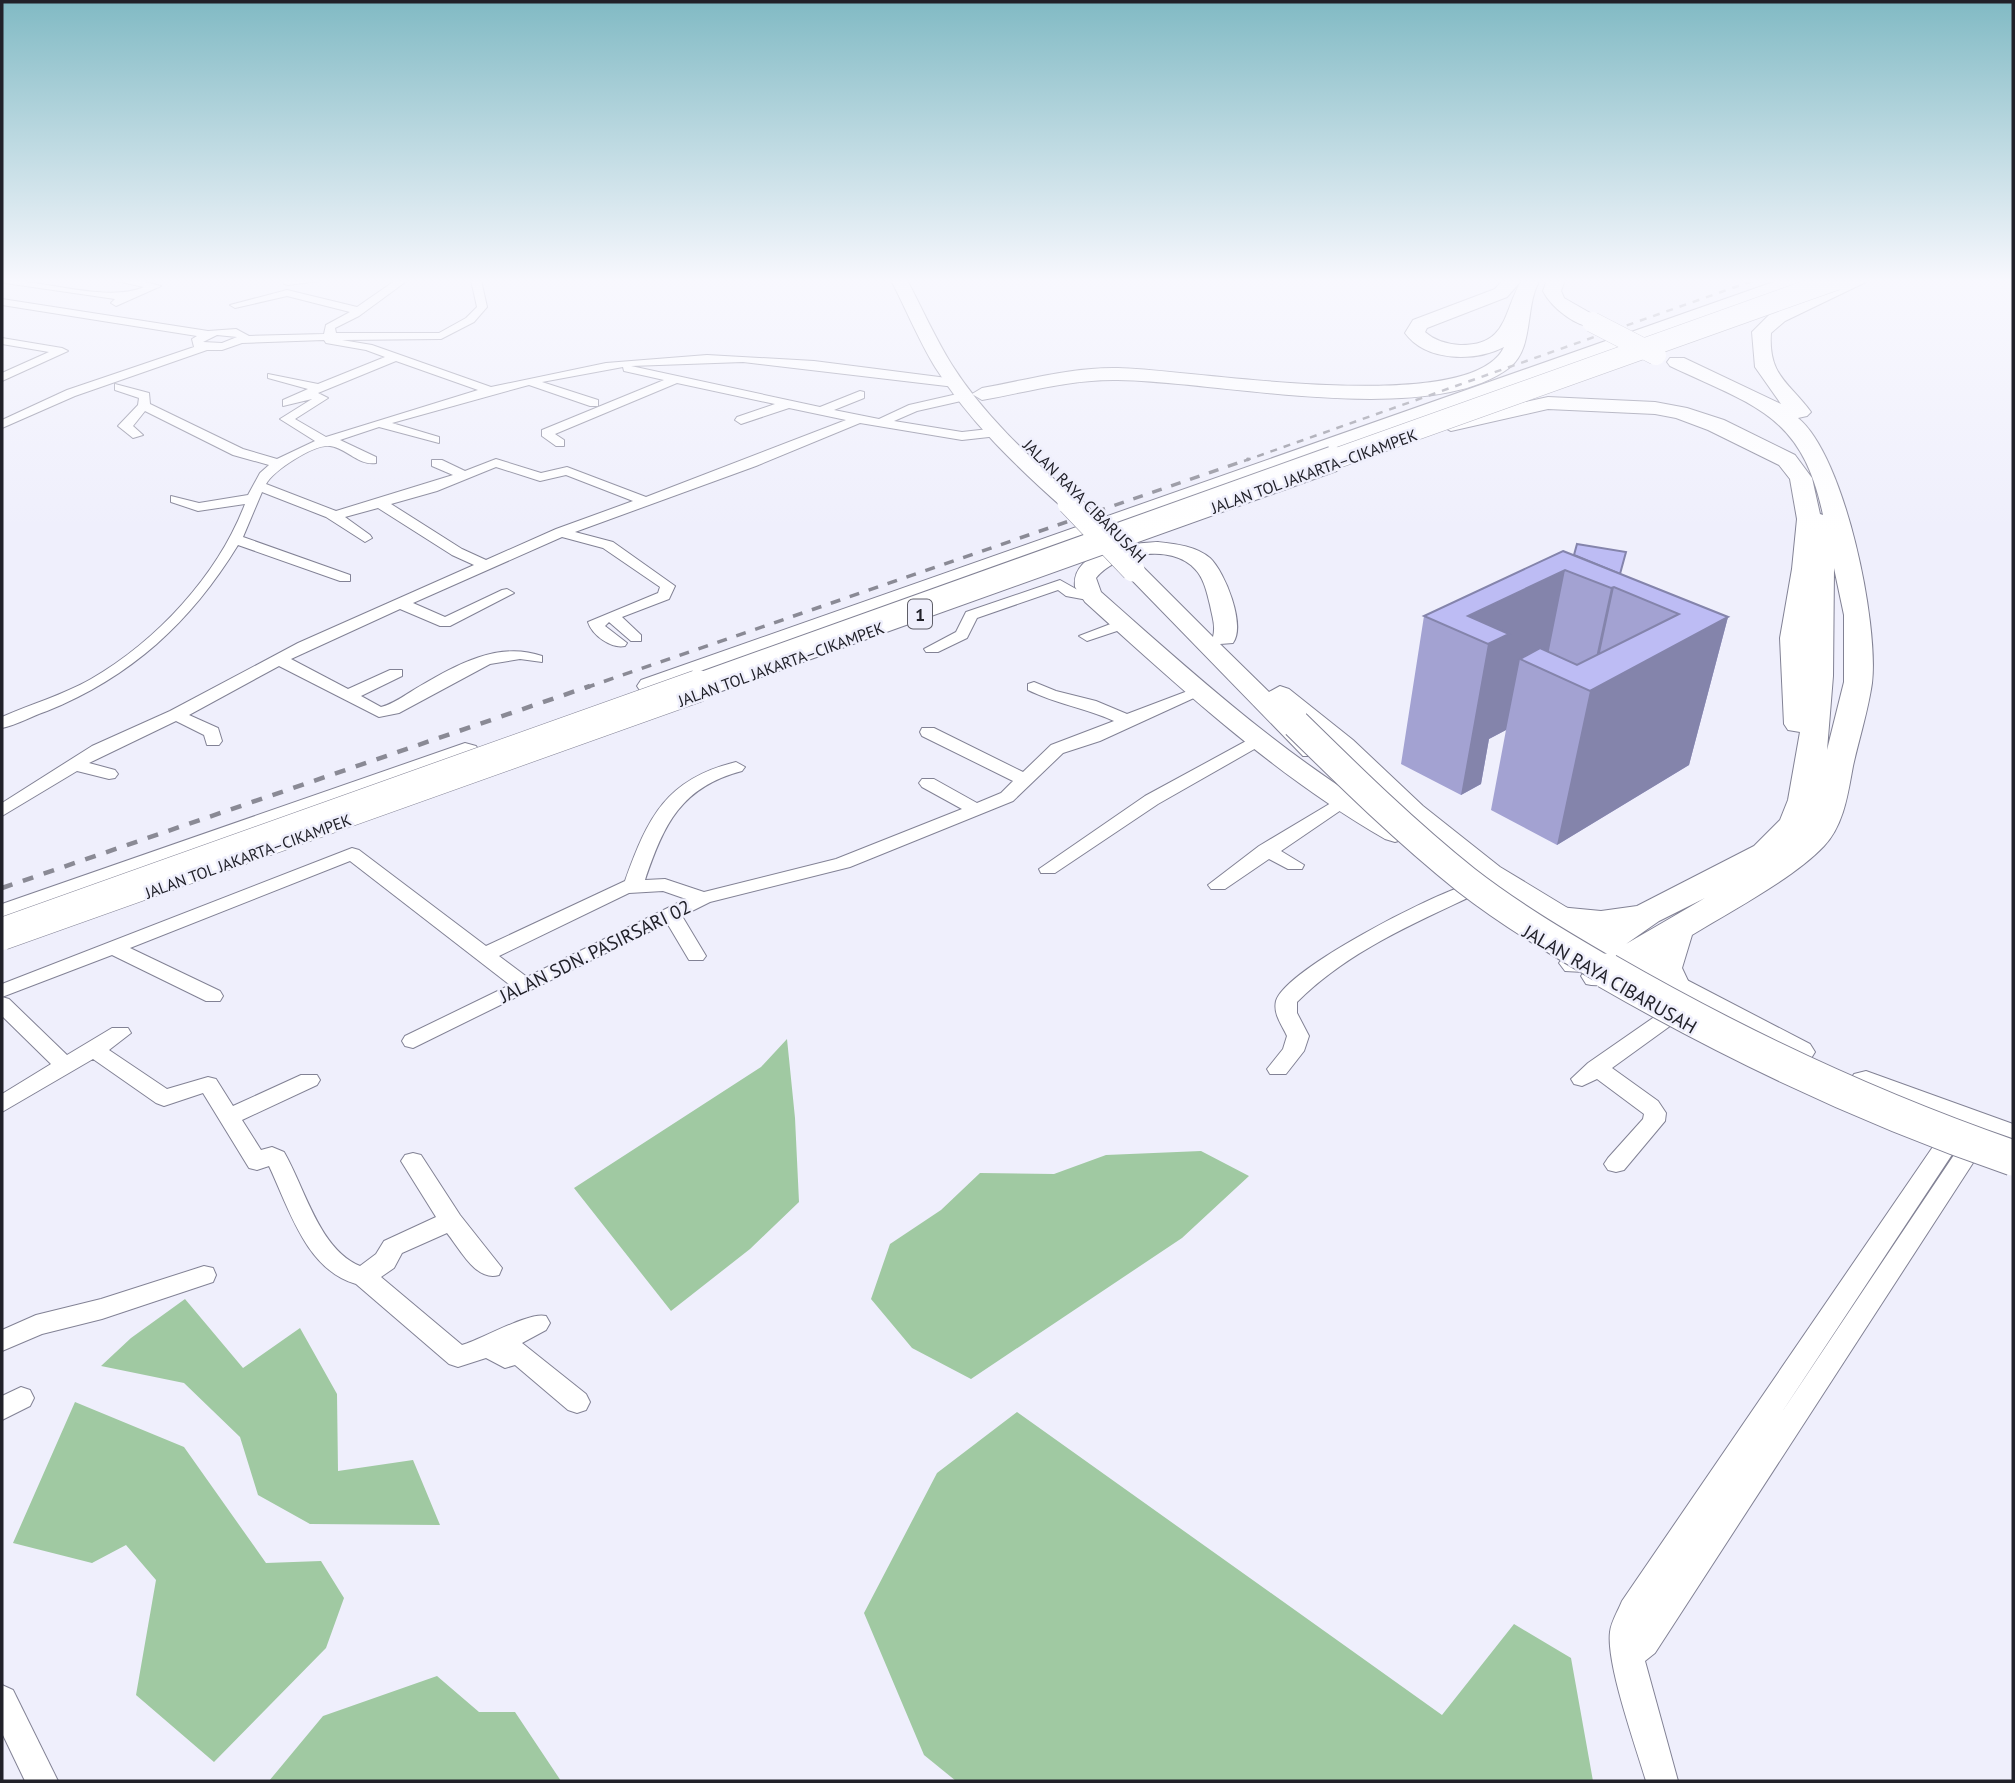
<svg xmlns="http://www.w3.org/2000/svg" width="2015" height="1783" viewBox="0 0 2015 1783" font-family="'PT Sans',sans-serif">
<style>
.green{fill:#a0c9a2}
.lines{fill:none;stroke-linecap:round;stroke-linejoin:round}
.minor-casing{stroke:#828295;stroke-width:2}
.primary-casing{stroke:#828295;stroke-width:2}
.motorway-casing{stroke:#828295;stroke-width:2}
.minor{fill:#fff;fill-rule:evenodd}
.primary{fill:#fff;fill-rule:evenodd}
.motorway{fill:#fff;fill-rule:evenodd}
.rail-far2{stroke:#8a8a95;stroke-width:2.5;stroke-dasharray:7 7;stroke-linecap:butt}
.rail-far1{stroke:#8a8a95;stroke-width:3.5;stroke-dasharray:10 10;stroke-linecap:butt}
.rail{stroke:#8a8a95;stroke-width:4.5;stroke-dasharray:11 11;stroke-linecap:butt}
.primary-bridge-far2-casing{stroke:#828295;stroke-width:24;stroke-linecap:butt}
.primary-bridge-far1-casing{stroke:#828295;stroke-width:30;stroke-linecap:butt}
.primary-bridge-casing{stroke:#828295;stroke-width:37;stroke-linecap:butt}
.motorway-bridge-far2-casing{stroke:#828295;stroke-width:21;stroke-linecap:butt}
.motorway-bridge-far1-casing{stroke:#828295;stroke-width:27;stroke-linecap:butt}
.motorway-bridge-casing{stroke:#828295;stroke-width:33;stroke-linecap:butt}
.primary-bridge-far2{stroke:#fff;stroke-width:23}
.primary-bridge-far1{stroke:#fff;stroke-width:28}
.primary-bridge{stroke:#fff;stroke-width:35}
.motorway-bridge-far2{stroke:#fff;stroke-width:20}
.motorway-bridge-far1{stroke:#fff;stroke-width:25}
.motorway-bridge{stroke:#fff;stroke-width:32}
.wall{fill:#a3a2d2}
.shaded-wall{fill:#8484ab}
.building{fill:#bdbcf4;stroke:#8484ab;stroke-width:2}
.labels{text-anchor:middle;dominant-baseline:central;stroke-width:5;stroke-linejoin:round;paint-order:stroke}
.far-street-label{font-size:16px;fill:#212129;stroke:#efeffc}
.shield{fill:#efeffc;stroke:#5f5f68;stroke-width:2}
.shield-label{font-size:18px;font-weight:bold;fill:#212129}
.street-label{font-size:19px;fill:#212129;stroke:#efeffc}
</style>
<rect width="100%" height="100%" fill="#efeffc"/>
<!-- green -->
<g class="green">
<path d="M787 1039 795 1118 799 1202 750 1249 671 1311 574 1188 761 1067Z"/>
<path d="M1201 1151 1249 1176 1182 1238 971 1379 912 1348 871 1299 890 1244 941 1210 980 1173 1054 1174 1106 1155Z"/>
<path d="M185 1299 243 1368 300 1328 337 1394 338 1471 413 1460 440 1525 310 1524 258 1495 240 1437 184 1383 101 1366 131 1338Z"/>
<path d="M75 1402 184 1447 266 1563 321 1561 344 1598 326 1648 214 1762 136 1695 156 1580 126 1545 92 1563 13 1543Z"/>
<path d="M1017 1412 1442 1715 1514 1624 1571 1658 1593 1781H956L924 1755 864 1613 937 1473Z"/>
<path d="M437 1676 479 1712H515L561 1781H269L323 1716Z"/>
</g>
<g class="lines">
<!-- minor casing -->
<g class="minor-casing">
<g id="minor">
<path d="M2 280C44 280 107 303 144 287L112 280H137L161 286 116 306 111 303 115 299 5 283Z"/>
<path d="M284 280H326L288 285 284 284Z"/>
<path d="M396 280H408L359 316 335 328 336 333H439L466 318 477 307 471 280H481L487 307 474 322 441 339 342 340 372 345 491 387 606 363 707 355 814 361 955 379 961 383 955 387 743 362 631 366 820 407 860 391 864 392V398L834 410 879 419 909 405 966 392 972 396 970 399 917 411 894 421 962 432 998 428 1004 432 998 436 962 440 860 423 756 466 575 532 613 542 675 586 669 599 622 617 641 635V641H631L609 622 605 626 627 643 625 646C611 649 592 635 588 622L658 593 660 587 603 548 562 537 413 603 445 617 502 590 507 589 514 593 450 626H440L400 609 291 659 348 689 390 670H402V676L361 696 381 707C393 704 404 696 415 689 453 667 497 640 542 656V662L520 659 490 664 399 713 379 717 279 666 189 715 218 728 222 741 219 745H207L204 735 176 721 89 763 115 770 118 774 115 778 109 779 77 771 2 816V803L92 746 170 711 298 643 474 565 452 555 378 508 345 517 370 535 372 538 365 542 326 517 262 492 243 537 350 575V581H340L238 545C191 622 131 677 47 711 32 716 17 725 2 728V717C31 704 63 695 91 679 157 641 218 575 245 504L198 511 171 502V496L199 503 248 495 260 473 269 465 233 455 145 411 133 426 143 435 133 438 118 426 138 405 139 398 115 390V384L149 393 150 404 243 449 277 459 315 441 280 419 312 399 283 406V400L308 389 268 378V374L318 384 385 357 366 350 326 343 324 340 242 343 222 350H207L75 396 2 428V420L67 390 194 347 192 339 197 336 2 305V299L208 331 236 329 249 336 324 334 326 325 350 312 287 296 235 308 230 305 287 290 357 307ZM217 335 237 337 222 343 203 342ZM396 361 478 390 326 437 295 419 328 398 318 393ZM623 367 624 371 664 380 542 430V436L556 446H564V440L555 434 677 383 775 404 737 417 735 420 741 424 789 408 846 420 646 497 567 467 541 473 496 459 465 471 442 460H432V466L453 475 336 511 266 484C274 470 314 444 330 446 346 448 359 466 376 463V457L340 440 379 427 439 443V437L392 423 529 385 590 406H598V400L542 382ZM496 467 540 481 566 475 633 501 556 529 486 560 462 549 391 504 437 491Z"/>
<path d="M2 338 62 348 68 351 2 381V373L49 352 2 344Z"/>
<path d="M1060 580 1076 589 1100 597 1093 601 1066 596 1058 590 977 618 967 638 938 652H926L924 649 956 632 966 612Z"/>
<path d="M1121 620 1126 622V628L1087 641 1079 636Z"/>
<path d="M1034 682 1056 691 1096 701 1127 714 1193 689H1205L1207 692 1100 741 1063 753 1013 801 850 867 710 902 682 916 706 956 703 960H689L667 923 413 1048 405 1046 402 1041 405 1036 510 985 350 861 130 948 220 991 223 996 220 1001H206L112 955 2 997 9 999 67 1055 112 1028H128L131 1033 109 1050 167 1089 208 1077 216 1079 233 1106 301 1075H317L320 1080 317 1085 242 1120 261 1150 272 1147 284 1152C305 1188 319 1249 360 1266L376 1254 384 1241 436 1217 401 1161 405 1155 413 1153 421 1155 460 1215 502 1268 499 1275C476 1282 460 1249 447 1233L402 1253 394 1268 381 1277 462 1345C483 1339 530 1311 546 1316L550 1323 546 1330 522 1343 586 1394 590 1402 586 1410 577 1413 568 1410 515 1365 505 1368 486 1358 458 1367 449 1364 356 1284C306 1270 289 1208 269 1166L257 1170 249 1168 203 1093 164 1106 156 1103 93 1059 2 1112V1094L51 1064 2 1016V984L352 848 359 850 486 946 625 881C648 817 666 779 736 762L745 767 742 771C681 787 664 824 645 880L665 879 704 892 836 859 962 809 922 787 919 783 922 779H934L977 803 1001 793 1013 781 922 736 920 732 922 728H934L1023 772 1051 745 1114 721C1086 708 1056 704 1028 690V684ZM663 891 686 899 527 977 499 956 629 893Z"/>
<path d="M1259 734 1265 735 1268 739 1265 743 1158 804 1055 873H1041L1039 869 1145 796Z"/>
<path d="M1341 797 1350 802 1347 806 1281 851 1304 865 1302 869H1288L1269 859 1225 889H1211L1208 885 1259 846Z"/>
<path d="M1467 885 1477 891 1474 895C1411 925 1347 952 1297 1002V1013L1309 1036 1304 1051 1286 1074H1270L1267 1069 1283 1049 1287 1036C1282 1025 1273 1014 1276 1001 1286 969 1433 894 1467 885Z"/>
<path d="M1670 1009 1681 1016 1677 1021 1612 1068 1658 1101 1666 1113 1665 1121 1624 1170 1616 1172 1608 1170 1604 1164 1608 1158 1643 1119 1644 1114 1597 1079 1582 1086 1574 1084 1571 1079 1588 1063 1663 1011Z"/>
<path d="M1949 1133 1957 1135 1960 1141 1957 1147 1780 1415 1962 1143H1978L1982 1149 1655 1653 1645 1661 1678 1781H1646C1636 1747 1606 1664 1610 1632 1611 1622 1618 1611 1622 1601L1941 1135Z"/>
<path d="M204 1266 213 1268 216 1275 213 1282 102 1319 42 1334 2 1351V1330L36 1315 101 1299Z"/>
<path d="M21 1387 30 1390 34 1398 30 1406 2 1420V1396Z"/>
<path d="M2 1685 13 1690 58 1781H25L2 1733Z"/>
</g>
</g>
<!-- primary casing -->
<g class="primary-casing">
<g id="primary">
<path d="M891 280H907C922 308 935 338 952 365 985 417 1031 458 1076 499L1079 503 1076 507H1062C1015 465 969 421 935 367 918 339 906 309 891 280Z"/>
<path d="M1158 542C1176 544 1196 546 1210 558 1225 572 1246 625 1233 643L1220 644 1269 692 1280 686 1289 689 1353 740 1423 806 1500 867 1683 978 1810 1044 1815 1052 1810 1060 1798 1063 1786 1060C1682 1004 1577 947 1480 879 1415 834 1361 774 1300 723L1325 750 1321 756H1303L1122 570 1133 563 1141 565 1213 637C1216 626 1212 616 1210 605 1207 593 1204 578 1195 569 1172 543 1116 553 1096 578L1101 592C1197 677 1293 764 1405 827L1409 833 1405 839 1395 842 1385 839C1274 775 1179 687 1085 602L1075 587C1071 550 1132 543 1158 542Z"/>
<path d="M1866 1071 2013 1124V1149L1854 1090 1849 1082 1854 1074Z"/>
</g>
</g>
<!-- motorway casing -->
<g class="motorway-casing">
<g id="motorway">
<path d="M1503 280H1522L1507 297 1427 328 1425 332C1435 341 1447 344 1460 345 1509 346 1503 310 1522 280H1540C1524 306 1535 348 1509 368 1428 429 1217 381 1118 380 1072 379 1027 392 982 400L972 394 982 388C1027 380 1072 367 1118 368 1188 369 1471 419 1504 347 1475 362 1426 362 1405 333L1413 320 1495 289Z"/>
<path d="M1547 280H1565L1561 291 1564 298 1599 318 1601 322 1599 326C1579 331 1551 307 1543 291Z"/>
<path d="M1779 280H1805L1802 284 661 692 651 694 641 692 637 686 641 680Z"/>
<path d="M1846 280H1870L1785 321 1771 333C1768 376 1789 382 1811 412L1807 416 1798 418C1845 456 1879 624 1872 683 1868 711 1859 739 1853 766 1848 793 1844 825 1824 846 1794 878 1731 911 1692 935L1682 968 1690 985 1685 993 1672 996 1659 993 1646 968 1649 961C1629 973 1611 990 1586 984L1581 976 1584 972 1565 971 1559 963 1565 955 1600 931 1547 924 1542 917 1547 910 1559 907 1601 911 1637 906 1754 846 1780 820 1788 800 1800 732 1788 730 1784 724 1780 638 1792 569 1797 519 1790 479 1779 465 1708 430 1676 418 1655 414 1548 409 1451 431 1440 425 1443 420 1548 397 1655 402 1687 408 1724 420 1795 455 1812 478 1820 514 1823 515C1802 414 1754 406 1670 366L1667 362 1670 358H1684L1781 404 1755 367 1752 332 1771 313ZM1834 568 1844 615V682L1827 750 1833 676ZM1705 898 1626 944 1659 921Z"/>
<path d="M465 743 476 746 480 752 476 758 2 925V904Z"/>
</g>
</g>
<!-- minor -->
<use href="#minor" class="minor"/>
<!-- primary -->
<use href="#primary" class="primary"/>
<!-- motorway -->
<use href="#motorway" class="motorway"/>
<!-- rail-far2 -->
<path class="rail-far2" d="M1244 461 1755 280"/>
<!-- rail-far1 -->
<path class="rail-far1" d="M585 688 1249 459"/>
<!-- rail -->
<path class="rail" d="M2 888 590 686"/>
<!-- primary-bridge-far2 casing -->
<g class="primary-bridge-far2-casing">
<path id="primary-bridge-far2" d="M1069 503 1133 570"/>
</g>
<!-- primary-bridge-far1 casing -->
<g class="primary-bridge-far1-casing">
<path id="primary-bridge-far1" d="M1296 724C1351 778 1406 832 1466 880 1511 915 1560 944 1610 973"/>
</g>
<!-- primary-bridge casing -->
<g class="primary-bridge-casing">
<path id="primary-bridge" d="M1607 971C1737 1046 1871 1109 2013 1158"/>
</g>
<!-- motorway-bridge-far2 casing -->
<g class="motorway-bridge-far2-casing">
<g id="motorway-bridge-far2">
<path d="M1592 322 1656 355"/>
<path d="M1329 461 1836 280"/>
</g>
</g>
<!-- motorway-bridge-far1 casing -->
<g class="motorway-bridge-far1-casing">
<path id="motorway-bridge-far1" d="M693 688 1333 459"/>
</g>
<!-- motorway-bridge casing -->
<g class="motorway-bridge-casing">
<path id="motorway-bridge" d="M2 934 698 686"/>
</g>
<!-- primary-bridge-far2 -->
<use href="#primary-bridge-far2" class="primary-bridge-far2"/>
<!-- primary-bridge-far1 -->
<use href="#primary-bridge-far1" class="primary-bridge-far1"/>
<!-- primary-bridge -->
<use href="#primary-bridge" class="primary-bridge"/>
<!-- motorway-bridge-far2 -->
<use href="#motorway-bridge-far2" class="motorway-bridge-far2"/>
<!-- motorway-bridge-far1 -->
<use href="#motorway-bridge-far1" class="motorway-bridge-far1"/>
<!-- motorway-bridge -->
<use href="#motorway-bridge" class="motorway-bridge"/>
</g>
<!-- wall -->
<path class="wall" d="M1563 551 1728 617 1689 765 1557 845 1491 810 1506 730 1489 739 1481 784 1461 795 1401 764 1424 616Z"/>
<!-- shaded-wall -->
<g class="shaded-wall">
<path d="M1565 570 1545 670 1520 659 1506 730 1489 739 1481 784 1461 795 1488 644 1468 616Z"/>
<path d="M1614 587 1592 690 1728 617 1689 765 1557 845 1590 691 1589 690 1611 588Z"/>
</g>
<!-- building -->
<g class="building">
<path d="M1577 544 1626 552 1620 574 1574 555Z"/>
<path d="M1563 551 1728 617 1590 691 1520 659 1540 648 1577 665 1679 614 1614 587 1611 588 1565 570 1468 616 1509 634 1488 644 1424 616Z"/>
</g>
<!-- sky -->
<linearGradient id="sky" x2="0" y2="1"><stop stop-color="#81bac4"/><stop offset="0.53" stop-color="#f8f8fe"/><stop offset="1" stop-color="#f8f8fe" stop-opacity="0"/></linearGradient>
<rect width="2015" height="530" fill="url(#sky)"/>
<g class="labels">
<!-- far-street labels -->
<g class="far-street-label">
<text transform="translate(1314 471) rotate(-20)">JALAN TOL JAKARTA–CIKAMPEK</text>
<text transform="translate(1085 501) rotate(45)">JALAN RAYA CIBARUSAH</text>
<text transform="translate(781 664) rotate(-20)">JALAN TOL JAKARTA–CIKAMPEK</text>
<text transform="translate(248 856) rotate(-20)">JALAN TOL JAKARTA–CIKAMPEK</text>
</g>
<!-- shield labels -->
<rect class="shield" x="908" y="599.5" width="24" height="29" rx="5"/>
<g class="shield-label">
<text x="920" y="614">1</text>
</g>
<!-- street labels -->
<g class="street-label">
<text transform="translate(595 951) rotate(-26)">JALAN SDN. PASIRSARI 02</text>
<text transform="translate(1610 979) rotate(30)">JALAN RAYA CIBARUSAH</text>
</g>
</g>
<!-- border -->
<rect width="2015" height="1783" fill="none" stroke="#212129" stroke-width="7"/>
</svg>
